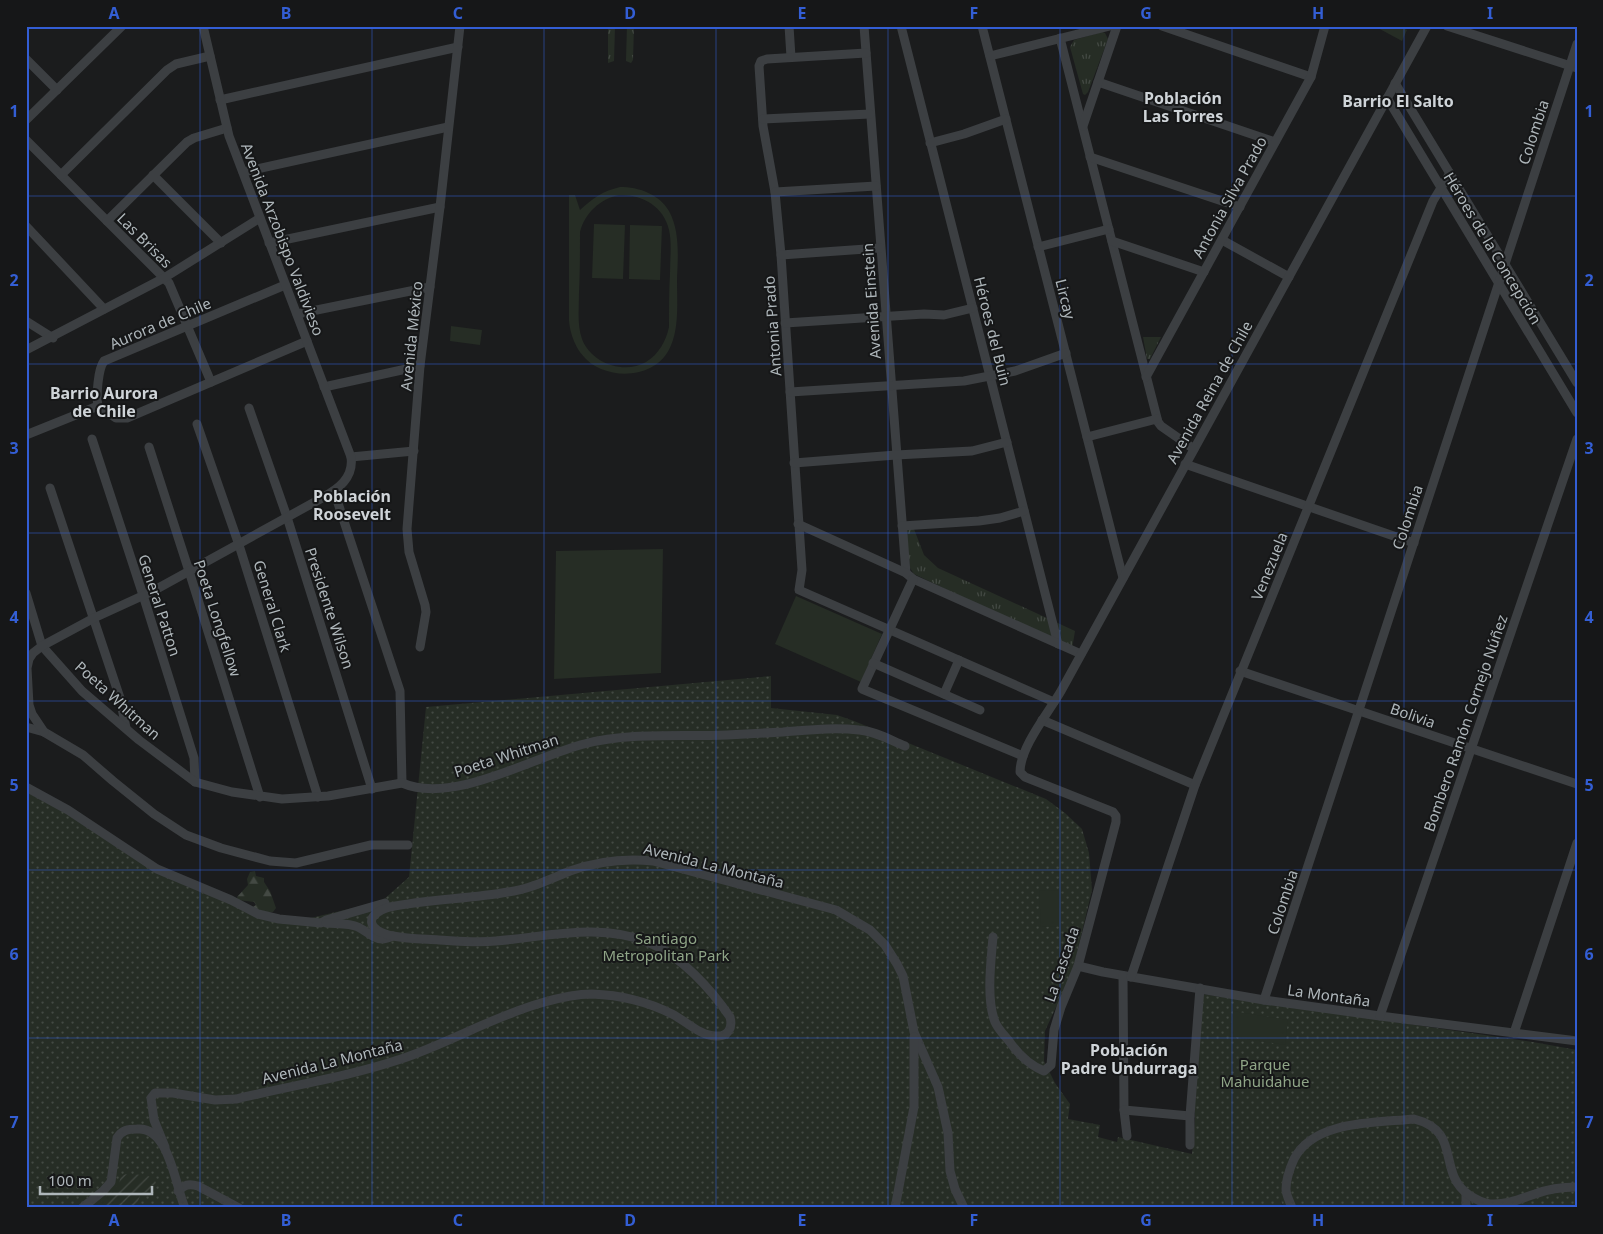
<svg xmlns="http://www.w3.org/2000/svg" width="1603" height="1234" viewBox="0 0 1603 1234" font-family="'Noto Sans',sans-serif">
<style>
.grass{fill:url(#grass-tufts)}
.forest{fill:url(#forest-firs)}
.park{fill:url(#park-dots)}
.garden{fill:url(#garden-furrows)}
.pitch{fill:#262d25;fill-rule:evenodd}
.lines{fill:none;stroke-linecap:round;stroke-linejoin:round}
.minor{stroke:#3c3f42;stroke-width:9}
.grid{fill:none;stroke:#335ed4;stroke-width:1;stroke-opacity:0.55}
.labels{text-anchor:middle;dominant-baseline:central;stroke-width:4;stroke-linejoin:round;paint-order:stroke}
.street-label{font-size:15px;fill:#afb7bb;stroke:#161718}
.park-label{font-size:15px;fill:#8fa587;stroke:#161718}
.neighbourhood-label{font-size:16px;font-weight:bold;fill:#cfd4d8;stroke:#161718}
.neatline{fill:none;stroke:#335ed4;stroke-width:2}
.grid-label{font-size:16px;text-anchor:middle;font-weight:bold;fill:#335ed4}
</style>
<defs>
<pattern id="grass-tufts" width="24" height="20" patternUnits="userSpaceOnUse" patternTransform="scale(1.25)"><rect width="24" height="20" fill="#262d25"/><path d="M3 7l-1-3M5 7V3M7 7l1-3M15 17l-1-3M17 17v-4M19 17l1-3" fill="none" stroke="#434943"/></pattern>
<pattern id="forest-firs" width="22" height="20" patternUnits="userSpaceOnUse" patternTransform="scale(1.25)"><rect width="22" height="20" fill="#262d25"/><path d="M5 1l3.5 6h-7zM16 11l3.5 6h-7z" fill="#434943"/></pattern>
<pattern id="park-dots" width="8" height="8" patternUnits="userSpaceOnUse" patternTransform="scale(1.25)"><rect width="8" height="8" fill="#262d25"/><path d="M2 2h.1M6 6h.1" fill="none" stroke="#434943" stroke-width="1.8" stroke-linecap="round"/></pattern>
<pattern id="garden-furrows" width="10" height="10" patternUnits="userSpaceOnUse" patternTransform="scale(1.25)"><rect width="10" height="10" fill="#262d25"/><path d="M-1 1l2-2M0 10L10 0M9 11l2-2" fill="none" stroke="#434943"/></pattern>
</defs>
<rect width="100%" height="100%" fill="#1b1c1d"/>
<!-- grass -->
<g class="grass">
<path d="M608 26H615L614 61 608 63Z"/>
<path d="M627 26H634L633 60 631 63 626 61Z"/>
<path d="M1102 32 1105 33 1108 39 1088 92 1085 95 1083 94 1070 47 1074 40Z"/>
<path d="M1143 337H1161L1150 359H1147Z"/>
<path d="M906 529H914L924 555 938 568 1075 631 1072 649 914 574 910 568Z"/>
</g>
<!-- forest -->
<path class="forest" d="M255 871 256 876 264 878V882L270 891 276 908 273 912 262 913 253 907 256 905 254 902 238 900 237 897 248 885 247 879 250 872Z"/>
<!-- park -->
<path class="park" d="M771 676V708L837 715 854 721 1046 799 1065 813 1082 829 1089 853 1092 890 1073 970 1045 1031 1044 1061 1055 1083 1070 1104 1068 1119 1100 1125 1098 1137 1117 1142 1118 1137 1192 1154 1195 1118 1194 1098 1202 994 1533 1042 1577 1050V1208H1284L1280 1199 1283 1208H26V792L73 816 156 871 209 892 294 922 382 901 409 877 426 707Z"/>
<!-- garden -->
<path class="garden" d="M129 1174C135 1175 144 1174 150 1177 153 1178 155 1180 156 1183 159 1191 147 1192 141 1193L137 1204 139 1208H95L119 1184 121 1175Z"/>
<!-- pitch -->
<g class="pitch">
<path d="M1376 26H1401L1407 30 1402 41 1376 27Z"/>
<path d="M620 187C639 187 659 194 669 211 680 231 678 257 677 279 677 314 683 361 639 372 626 375 614 374 601 369 582 361 571 342 569 321V195H575L580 210C593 198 603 191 620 187ZM619 195C641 194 664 206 669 230 672 243 670 259 670 273 669 291 669 309 669 327 666 341 659 354 646 362 624 375 591 363 582 339 577 325 579 308 579 293 580 273 580 252 580 232 585 213 600 199 619 195Z"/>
<path d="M594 224 625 225 623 279 592 278Z"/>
<path d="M630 225 662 226 660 280 629 279Z"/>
<path d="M451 326 482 330 480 345 450 341Z"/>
<path d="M663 549 661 673 554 679 556 551Z"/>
<path d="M796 596 882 634 861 682 775 644Z"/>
<path d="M1059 890 1061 926 1041 927 1039 891Z"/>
<path d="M1233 1011 1288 1020 1285 1045 1229 1036Z"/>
</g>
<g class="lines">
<!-- minor -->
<g class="minor">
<path d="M789 26 791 57"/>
<path d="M864 26 906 573"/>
<path d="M901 26 1058 644"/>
<path d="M982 26 1123 578"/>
<path d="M1162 26 1311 77"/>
<path d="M1447 26 1577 68"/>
<path d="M1060 38 1158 422 1161 426 1194 449"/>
<path d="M866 53 767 59 761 61 759 66 763 126 775 192 781 255 802 570 799 590 1054 702"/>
<path d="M990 56 1110 26"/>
<path d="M26 59 57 90"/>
<path d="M1098 82 1275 142"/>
<path d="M1395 83 1577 383"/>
<path d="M1387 98 1577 413"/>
<path d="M220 100 458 47"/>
<path d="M763 119 870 114"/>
<path d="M26 120 122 26"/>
<path d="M1083 126 1117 26"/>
<path d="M26 140 169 283 211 382"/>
<path d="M930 143 964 134 1006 119"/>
<path d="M1090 157 1240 207"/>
<path d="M243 172 448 127"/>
<path d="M61 175 167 70 176 64 210 56"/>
<path d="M153 175 221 243"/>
<path d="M775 192 876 186"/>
<path d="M107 221 187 142 194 138 227 128"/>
<path d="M26 226 104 309"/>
<path d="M1222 240 1289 277"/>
<path d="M1112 241 1204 272"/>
<path d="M269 243 440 207"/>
<path d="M1038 247 1109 229"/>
<path d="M781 255 880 248"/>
<path d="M297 314 430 287"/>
<path d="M26 321 53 338"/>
<path d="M785 323 924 314 944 315 973 308"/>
<path d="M26 350 164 278 260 218"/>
<path d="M1146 377 1311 77 1325 26"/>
<path d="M324 387 420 366"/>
<path d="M790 392 964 381 1015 371 1066 353"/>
<path d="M98 406C96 396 98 369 104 361L285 285"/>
<path d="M98 406 116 418H127L307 341"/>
<path d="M249 408 287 517 372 789"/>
<path d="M197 424 239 545 318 797"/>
<path d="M26 435 98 406"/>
<path d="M1087 437 1157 419"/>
<path d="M92 439 143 595 194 758 195 782"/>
<path d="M149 447 189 571 260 797"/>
<path d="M351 457 414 451"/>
<path d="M794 463 896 455 972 451 1007 442"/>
<path d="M1185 464 1414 543"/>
<path d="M50 488 120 698 126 728"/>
<path d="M334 491 400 691 402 783"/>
<path d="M798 524 906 573 913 579 1081 654"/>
<path d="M902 526 979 521 1000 518 1024 511"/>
<path d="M913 579 862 689 1023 756"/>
<path d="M26 593 42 646 82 691 139 740 195 782 232 792 282 799 328 796 402 783C453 805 533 757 584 744 630 732 680 737 727 735 746 734 765 733 783 732 809 730 833 727 859 730 875 731 890 740 905 746"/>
<path d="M420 647 426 612 425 605 409 552 407 529 420 366 440 207 460 26"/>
<path d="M873 663 980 710"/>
<path d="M1240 671 1577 784"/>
<path d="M944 694 959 660"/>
<path d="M1042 720 1195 785"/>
<path d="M26 727 44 732 83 755 113 781 154 814 186 835 221 848 270 861 296 863 371 845H408"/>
<path d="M44 732 32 714 29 705 27 668 29 659 33 653 42 646 94 618 153 591 322 498C338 489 354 478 351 457L229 136 203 26"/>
<path d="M26 787 68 810 157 869 231 900 258 914 279 919 321 923 326 920 385 903"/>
<path d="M326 923C336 924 349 923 358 927 372 934 376 944 393 936"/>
<path d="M993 937C991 961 986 999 995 1022 998 1029 1004 1035 1009 1041 1018 1054 1029 1065 1044 1071L1051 1065 1054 1030 1061 1007 1078 966 1116 822V816L1113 812 1025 777 1020 772C1020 747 1049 712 1061 691L1427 26"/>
<path d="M1078 966 1103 972 1264 1000 1380 1016 1577 1041"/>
<path d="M1123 976 1124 1110 1127 1136"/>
<path d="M1131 977 1195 785 1433 201 1450 173"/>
<path d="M1264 1000 1577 44"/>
<path d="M1380 1016 1577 439"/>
<path d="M1514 1033 1577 843"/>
<path d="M1124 1110 1190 1116"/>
<path d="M1190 1145V1116L1200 988"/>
<path d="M165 1147 154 1120 151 1098 155 1093H173L215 1100 236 1099C290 1086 347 1077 401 1059 449 1043 492 1017 541 1003 558 998 574 994 592 994 620 995 648 1002 672 1014 686 1021 700 1036 716 1036 728 1037 733 1028 730 1017 711 989 681 956 650 943 601 922 546 937 496 941 476 943 458 941 439 940 424 939 408 939 393 936 367 931 363 915 390 907 429 899 469 899 508 892 530 889 550 879 570 871 598 861 624 858 653 861L836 910 870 930 885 945 897 964 903 976 914 1032 938 1087 948 1133 950 1171 955 1189 964 1208"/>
<path d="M178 1191C185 1185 188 1183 198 1186L239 1208"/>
<path d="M1466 1193V1208"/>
<path d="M82 1208 103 1191 111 1182 117 1138C122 1130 128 1129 137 1129 169 1126 175 1185 185 1208"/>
<path d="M895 1208 914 1107V1037"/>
<path d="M1292 1208C1290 1202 1286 1195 1286 1189 1286 1179 1290 1168 1294 1159 1314 1120 1376 1123 1414 1119 1463 1131 1436 1172 1469 1195 1475 1199 1483 1203 1490 1204 1507 1205 1520 1199 1535 1194 1548 1189 1562 1187 1577 1187"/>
</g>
</g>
<!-- grid -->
<path class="grid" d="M200 26V1208M372 26V1208M544 26V1208M716 26V1208M888 26V1208M1060 26V1208M1232 26V1208M1404 26V1208M26 196H1577M26 364H1577M26 533H1577M26 701H1577M26 870H1577M26 1038H1577"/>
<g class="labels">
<!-- street labels -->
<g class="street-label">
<text transform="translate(1533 132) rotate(-72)">Colombia</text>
<text transform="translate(1229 197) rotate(-61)">Antonia Silva Prado</text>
<text transform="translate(283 239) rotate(69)">Avenida Arzobispo Valdivieso</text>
<text transform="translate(145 240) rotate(45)">Las Brisas</text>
<text transform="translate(1493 248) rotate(59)">Héroes de la Concepción</text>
<text transform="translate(1066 299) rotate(76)">Lircay</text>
<text transform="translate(871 301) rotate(-94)">Avenida Einstein</text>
<text transform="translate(160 323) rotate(-23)">Aurora de Chile</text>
<text transform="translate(772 326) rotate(-94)">Antonia Prado</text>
<text transform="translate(993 331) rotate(76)">Héroes del Buin</text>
<text transform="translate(411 336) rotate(-84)">Avenida México</text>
<text transform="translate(1209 392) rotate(-61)">Avenida Reina de Chile</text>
<text transform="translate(1407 517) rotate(-72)">Colombia</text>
<text transform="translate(1269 566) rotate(-68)">Venezuela</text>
<text transform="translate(160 605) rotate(72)">General Patton</text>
<text transform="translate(273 606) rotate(73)">General Clark</text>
<text transform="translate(330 608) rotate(72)">Presidente Wilson</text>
<text transform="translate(218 618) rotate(72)">Poeta Longfellow</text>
<text transform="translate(118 700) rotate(42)">Poeta Whitman</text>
<text transform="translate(1413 715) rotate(19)">Bolivia</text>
<text transform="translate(1465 723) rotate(-71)">Bombero Ramón Cornejo Núñez</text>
<text transform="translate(506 755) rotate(-18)">Poeta Whitman</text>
<text transform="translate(714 865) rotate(14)">Avenida La Montaña</text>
<text transform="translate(1282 902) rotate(-72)">Colombia</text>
<text transform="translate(1061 964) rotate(-71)">La Cascada</text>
<text transform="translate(1329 995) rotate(8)">La Montaña</text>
<text transform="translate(332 1061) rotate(-14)">Avenida La Montaña</text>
</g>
<!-- park labels -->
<g class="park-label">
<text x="666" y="938">Santiago<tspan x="666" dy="17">Metropolitan Park</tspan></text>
<text x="1265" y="1064">Parque<tspan x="1265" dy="17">Mahuidahue</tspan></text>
</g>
<!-- neighbourhood labels -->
<g class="neighbourhood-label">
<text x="1183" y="98">Población<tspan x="1183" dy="18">Las Torres</tspan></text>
<text x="1398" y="101">Barrio El Salto</text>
<text x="104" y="393">Barrio Aurora<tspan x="104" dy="18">de Chile</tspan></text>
<text x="352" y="496">Población<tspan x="352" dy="18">Roosevelt</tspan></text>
<text x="1129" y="1050">Población<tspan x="1129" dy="18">Padre Undurraga</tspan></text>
</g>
</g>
<!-- border -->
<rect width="1603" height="1234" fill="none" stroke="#161718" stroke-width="55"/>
<!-- scale -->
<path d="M40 1186v8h112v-8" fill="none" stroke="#afb7bb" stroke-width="2.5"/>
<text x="48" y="1186" font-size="15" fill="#afb7bb" stroke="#161718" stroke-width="4" paint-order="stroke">100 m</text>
<rect x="28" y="28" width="1548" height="1178" class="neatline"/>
<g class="grid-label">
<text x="114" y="19">A</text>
<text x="286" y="19">B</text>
<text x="458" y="19">C</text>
<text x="630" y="19">D</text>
<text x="802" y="19">E</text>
<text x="974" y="19">F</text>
<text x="1146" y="19">G</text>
<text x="1318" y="19">H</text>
<text x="1490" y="19">I</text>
<text x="14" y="117">1</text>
<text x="1589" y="117">1</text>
<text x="14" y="286">2</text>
<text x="1589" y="286">2</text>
<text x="14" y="454">3</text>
<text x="1589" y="454">3</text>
<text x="14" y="623">4</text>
<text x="1589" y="623">4</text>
<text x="14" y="791">5</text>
<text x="1589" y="791">5</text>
<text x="14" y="960">6</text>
<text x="1589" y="960">6</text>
<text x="14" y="1128">7</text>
<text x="1589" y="1128">7</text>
<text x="114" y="1226">A</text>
<text x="286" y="1226">B</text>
<text x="458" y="1226">C</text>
<text x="630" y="1226">D</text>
<text x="802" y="1226">E</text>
<text x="974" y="1226">F</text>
<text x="1146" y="1226">G</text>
<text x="1318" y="1226">H</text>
<text x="1490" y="1226">I</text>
</g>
</svg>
